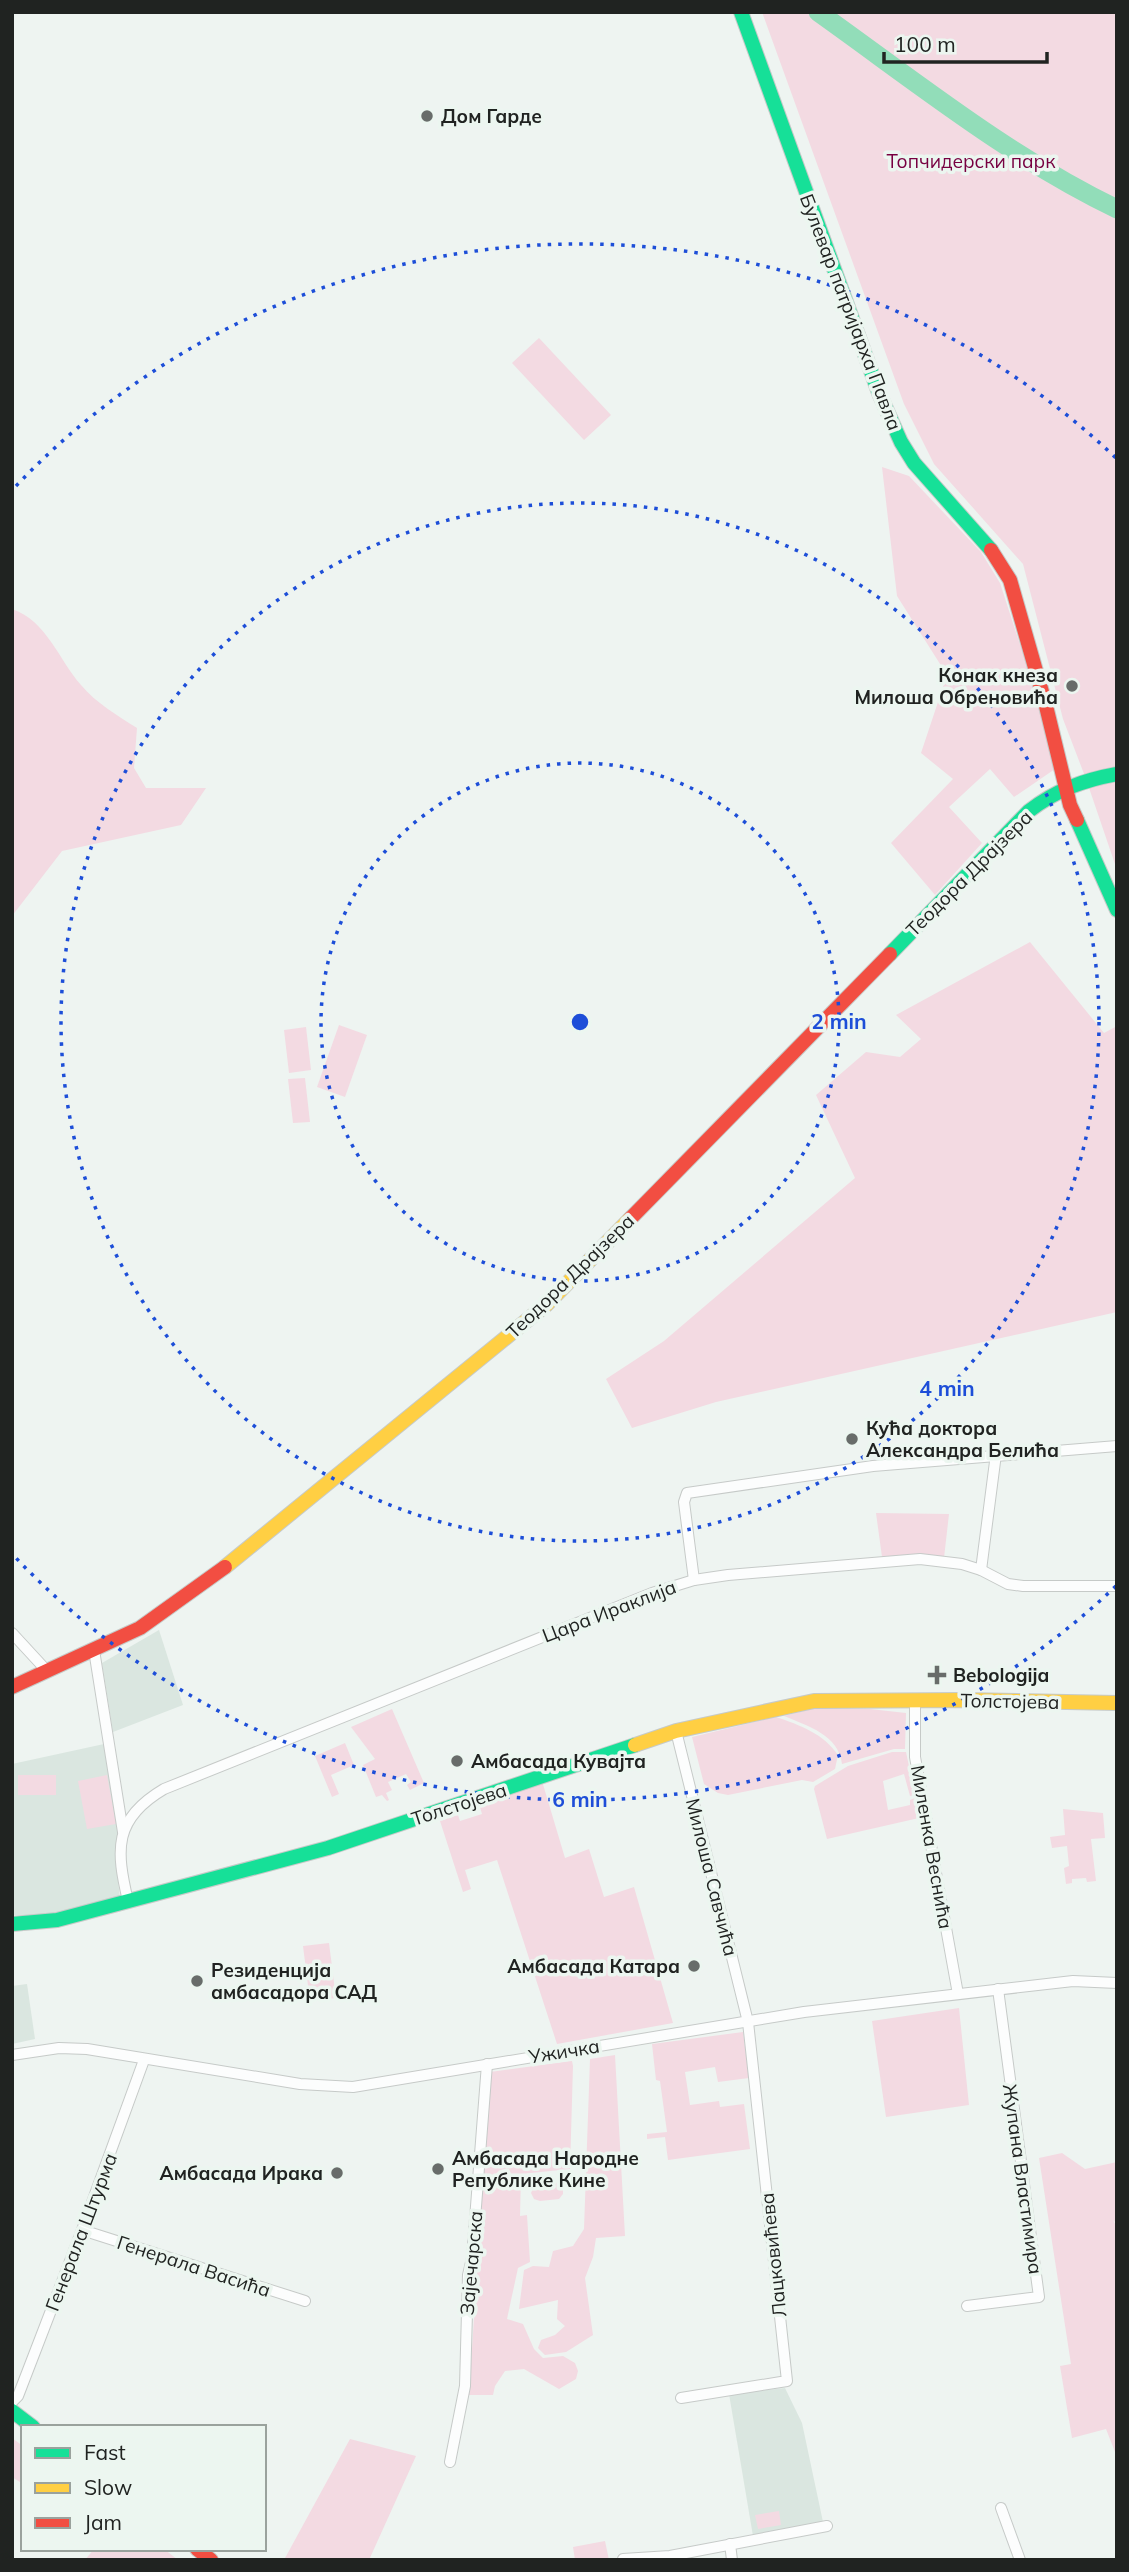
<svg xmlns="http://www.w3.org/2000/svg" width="1129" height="2572" viewBox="0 0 1129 2572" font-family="Mulish,sans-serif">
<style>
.built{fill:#dae6e0}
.green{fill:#f3dae2}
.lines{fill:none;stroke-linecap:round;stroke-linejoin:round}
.river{stroke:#92ddb9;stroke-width:19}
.street-casing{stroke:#c6cac8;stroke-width:12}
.fast-casing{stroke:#c6cac8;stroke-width:16}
.slow-casing{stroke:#c6cac8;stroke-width:16}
.jam-casing{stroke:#c6cac8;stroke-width:16}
.street{stroke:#fcfdfd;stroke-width:10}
.fast{stroke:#16e098;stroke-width:14}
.slow{stroke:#ffcf43;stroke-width:14}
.jam{stroke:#f24e42;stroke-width:14}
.ring{fill:none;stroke:#1d4ed8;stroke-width:3.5;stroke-dasharray:3.5 7}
.poi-dot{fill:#686c6a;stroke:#ecf6f0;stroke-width:2.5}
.labels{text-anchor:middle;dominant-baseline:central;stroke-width:7;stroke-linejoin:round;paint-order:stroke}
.poi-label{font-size:19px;font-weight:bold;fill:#202321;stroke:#ecf6f0;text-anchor:start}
.park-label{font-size:19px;fill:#770041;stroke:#ecf6f0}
.street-label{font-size:19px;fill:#202321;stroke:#ecf6f0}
.centre{fill:#1d4ed8;stroke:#ecf6f0;stroke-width:3.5}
.ring-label{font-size:21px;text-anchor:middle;font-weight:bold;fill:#1d4ed8;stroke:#ecf6f0;stroke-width:7;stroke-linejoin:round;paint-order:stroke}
</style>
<rect width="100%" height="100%" fill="#eef4f1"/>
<!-- built -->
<g class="built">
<path d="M159 1630 183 1705 113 1732 102 1663Z"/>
<path d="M104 1744 120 1829 115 1850 120 1899 23 1921 22 1915H12V1764Z"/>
<path d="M27 1984 35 2039 12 2044V1986Z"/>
<path d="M785 2388 802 2423 823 2522 753 2536 729 2394Z"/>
</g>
<!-- green -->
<g class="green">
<path d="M762 12H1117V870L1086 779 1063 719 1023 564 934 464 904 404Z"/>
<path d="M539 338 611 415 584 440 512 363Z"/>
<path d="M882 467 909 476 981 552 1000 583 1048 731 1055 769 1014 797 990 769 949 807 982 843 935 895 891 843 953 779 921 753 947 675 897 596Z"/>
<path d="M12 609C46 620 59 660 81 685 96 703 118 716 137 728L134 768 146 788H206L181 825 62 851 12 916Z"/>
<path d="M1030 942 1104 1033 1117 1026V1312L716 1402 632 1428 606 1379 664 1341 855 1178 816 1095 866 1052 900 1057 921 1039 896 1015Z"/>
<path d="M339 1025 367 1035 345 1097 317 1087Z"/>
<path d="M306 1027 311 1070 289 1073 284 1030Z"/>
<path d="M305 1078 310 1122 293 1123 288 1079Z"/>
<path d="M876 1513 949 1514 944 1558 912 1555 882 1557Z"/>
<path d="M816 1708 870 1709 906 1713 905 1749H894L842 1764C839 1735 808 1726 784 1716Z"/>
<path d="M392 1709 424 1783 410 1790 407 1785 411 1782 406 1774 388 1782 392 1790 386 1793 389 1800 387 1801 382 1795 376 1797 363 1765 375 1759 351 1727Z"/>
<path d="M776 1717C800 1725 824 1734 838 1755L835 1769 813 1782 802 1780 728 1795 718 1793 704 1784 692 1737Z"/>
<path d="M345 1743 354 1765 331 1775 339 1794 332 1797 315 1756Z"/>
<path d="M892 1752H906L915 1795 910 1796 904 1774 883 1781 888 1810 910 1805V1800L915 1798 919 1818 827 1839 814 1789 815 1786 848 1766Z"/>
<rect x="18" y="1775" width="38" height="20"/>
<path d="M107 1775 116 1824 87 1829 78 1781Z"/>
<path d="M542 1781 565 1858 589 1849 604 1897 634 1887 673 2023 557 2044 497 1860 465 1870 471 1889 463 1892 440 1821 458 1815 460 1821 482 1814 479 1804Z"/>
<path d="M1063 1809 1103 1813 1105 1838 1091 1839 1096 1881 1087 1882 1086 1878 1072 1879V1883L1066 1884 1064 1868 1069 1866 1067 1846 1052 1848 1050 1837 1065 1835Z"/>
<path d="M329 1943 336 1998 310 2001 303 1946Z"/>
<path d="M959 2008 969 2105 886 2117 872 2021Z"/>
<path d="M743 2032 749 2078 718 2082 715 2067 685 2072 690 2105 719 2101 720 2107 744 2104 750 2149 668 2160 665 2137 647 2139V2134L667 2132 660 2081 656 2080 652 2044Z"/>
<path d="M615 2055 625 2236 596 2238 593 2257 585 2278 593 2335 566 2352 545 2355 538 2348 541 2340 555 2335 565 2326 557 2319 558 2300 519 2309 524 2270 533 2266 549 2267 553 2251 573 2246 584 2229 590 2059Z"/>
<path d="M572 2061 573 2066 570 2169 521 2174 520 2216 527 2215 530 2262 518 2268 507 2319 523 2324 534 2349 543 2358 563 2356 575 2363 578 2371 576 2379 559 2389 524 2369 505 2371 495 2386 493 2395H469L490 2072Z"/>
<path d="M1062 2153 1085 2169 1117 2162V2224L1113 2220 1117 2227V2457L1106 2429 1072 2438 1060 2366 1071 2364 1039 2158Z"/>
<path d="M554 2181 563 2187V2194L559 2199 540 2201 534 2199 531 2193 535 2184Z"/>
<path d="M12 2438 23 2446V2484L12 2477Z"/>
<path d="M350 2439 416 2456 369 2560H284Z"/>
<path d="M779 2511 781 2525 758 2529 755 2515Z"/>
<path d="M605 2541 609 2560H575L573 2547Z"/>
<path d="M94 2549H164L178 2560H85Z"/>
</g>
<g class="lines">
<!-- river -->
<path class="river" d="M818 12C915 81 1009 157 1117 209"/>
<!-- street casing -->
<g class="street-casing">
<g id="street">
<path d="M981 1570 996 1454"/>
<path d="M694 1580 684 1502 687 1493 873 1466 1117 1446"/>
<path d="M12 1633 47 1671"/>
<path d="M94 1650 123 1832"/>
<path d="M915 1700V1757L958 1994"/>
<path d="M676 1731 748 2022 787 2381 681 2398"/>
<path d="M128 1901C116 1850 113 1819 164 1789L652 1593 694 1580 728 1575 920 1559 962 1564 981 1570 1008 1584 1023 1586H1117"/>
<path d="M12 2055 59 2048 87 2049 300 2084 353 2087 804 2012 1073 1981 1117 1983"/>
<path d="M82 2230 305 2301"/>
<path d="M967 2306 1039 2297 998 1989"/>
<path d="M12 2402 18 2396 82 2230 144 2060"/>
<path d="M450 2462 465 2386 468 2275 472 2258 487 2064"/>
<path d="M1001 2508 1020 2560"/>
<path d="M730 2544 732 2560"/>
<path d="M623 2559 670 2556 827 2526"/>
</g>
</g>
<!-- fast casing -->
<g class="fast-casing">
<g id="fast">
<path d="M741 12 879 393 901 442 914 463 991 550"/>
<path d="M1077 820 1117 910"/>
<path d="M890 954 1029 811C1056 790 1084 780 1117 774"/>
<path d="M12 1924 57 1920 328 1848 635 1745"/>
<path d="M12 2411 33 2427"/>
</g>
</g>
<!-- slow casing -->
<g class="slow-casing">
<g id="slow">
<path d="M225 1567 547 1304 630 1219"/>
<path d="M635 1745 676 1731 814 1701 962 1700 1117 1703"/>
</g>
</g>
<!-- jam casing -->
<g class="jam-casing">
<g id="jam">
<path d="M991 550 1010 580 1046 706 1070 805 1077 820"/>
<path d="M630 1219 890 954"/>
<path d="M12 1687 140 1628 225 1567"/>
<path d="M197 2549 211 2560"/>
</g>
</g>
<!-- street -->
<use href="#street" class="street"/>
<!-- fast -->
<use href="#fast" class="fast"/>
<!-- slow -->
<use href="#slow" class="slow"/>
<!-- jam -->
<use href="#jam" class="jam"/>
</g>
<!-- distance rings -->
<g class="ring">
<circle cx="580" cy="1022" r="259"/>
<circle cx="580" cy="1022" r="519"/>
<path d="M1116 1586A778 778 0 0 1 16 1558M16 486A778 778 0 0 1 1116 458"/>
</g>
<!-- markers -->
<g class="poi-dot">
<circle cx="427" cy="116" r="7"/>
<circle cx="1072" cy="686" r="7"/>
<circle cx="852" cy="1439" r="7"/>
<path d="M933.5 1664.5h7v7h7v7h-7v7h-7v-7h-7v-7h7z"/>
<circle cx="457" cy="1761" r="7"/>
<circle cx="694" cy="1966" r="7"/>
<circle cx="197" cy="1981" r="7"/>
<circle cx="438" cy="2169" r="7"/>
<circle cx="337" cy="2173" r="7"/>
</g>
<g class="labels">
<!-- poi labels -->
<g class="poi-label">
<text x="441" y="116">Дом Гарде</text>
<text x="1058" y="675" text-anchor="end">Конак кнеза<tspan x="1058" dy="22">Милоша Обреновића</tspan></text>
<text x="866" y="1428">Кућа доктора<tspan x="866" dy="22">Александра Белића</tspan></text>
<text x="953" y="1675">Bebologija</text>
<text x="471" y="1761">Амбасада Кувајта</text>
<text x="680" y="1966" text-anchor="end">Амбасада Катара</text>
<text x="211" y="1970">Резиденција<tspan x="211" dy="22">амбасадора САД</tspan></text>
<text x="452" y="2158">Амбасада Народне<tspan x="452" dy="22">Републике Кине</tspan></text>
<text x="323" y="2173" text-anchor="end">Амбасада Ирака</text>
</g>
<!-- park labels -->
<g class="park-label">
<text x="971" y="161">Топчидерски парк</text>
</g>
<!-- street labels -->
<g class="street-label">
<text transform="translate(851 312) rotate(69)">Булевар патријарха Павла</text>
<text transform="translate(969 873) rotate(-45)">Теодора Драјзера</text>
<text transform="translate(570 1276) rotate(-44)">Теодора Драјзера</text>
<text transform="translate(609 1611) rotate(-21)">Цара Ираклија</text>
<text transform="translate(1010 1701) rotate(1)">Толстојева</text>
<text transform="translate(459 1804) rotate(-18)">Толстојева</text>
<text transform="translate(932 1847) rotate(80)">Миленка Веснића</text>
<text transform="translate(712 1877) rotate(76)">Милоша Савчића</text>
<text transform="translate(564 2051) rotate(-9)">Ужичка</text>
<text transform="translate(1023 2179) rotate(82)">Жупана Властимира</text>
<text transform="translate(81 2232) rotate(-69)">Генерала Штурма</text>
<text transform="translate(773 2255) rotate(-96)">Лацковићева</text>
<text transform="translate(471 2263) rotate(-85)">Зајечарска</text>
<text transform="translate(194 2266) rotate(18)">Генерала Васића</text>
</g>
</g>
<circle cx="580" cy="1022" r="10" class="centre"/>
<g class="ring-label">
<text x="839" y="1029">2 min</text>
<text x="947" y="1396">4 min</text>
<text x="580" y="1807">6 min</text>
</g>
<!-- border -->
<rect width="1129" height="2572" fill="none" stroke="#202321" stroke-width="28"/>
<!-- legend -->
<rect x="21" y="2425" width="245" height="126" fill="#ecf6f0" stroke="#9aa29d" stroke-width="2"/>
<rect x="35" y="2448" width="35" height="10" fill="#16e098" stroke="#9aa29d" stroke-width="2"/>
<text x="84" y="2460" font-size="21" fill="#202321">Fast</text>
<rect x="35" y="2483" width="35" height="10" fill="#ffcf43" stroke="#9aa29d" stroke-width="2"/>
<text x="84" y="2495" font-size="21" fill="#202321">Slow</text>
<rect x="35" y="2518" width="35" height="10" fill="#f24e42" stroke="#9aa29d" stroke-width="2"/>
<text x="84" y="2530" font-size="21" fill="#202321">Jam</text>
<!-- scale -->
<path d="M884 52v10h163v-10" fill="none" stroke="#202321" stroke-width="3.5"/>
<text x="894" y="52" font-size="21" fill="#202321" stroke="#ecf6f0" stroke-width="5" paint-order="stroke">100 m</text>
</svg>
